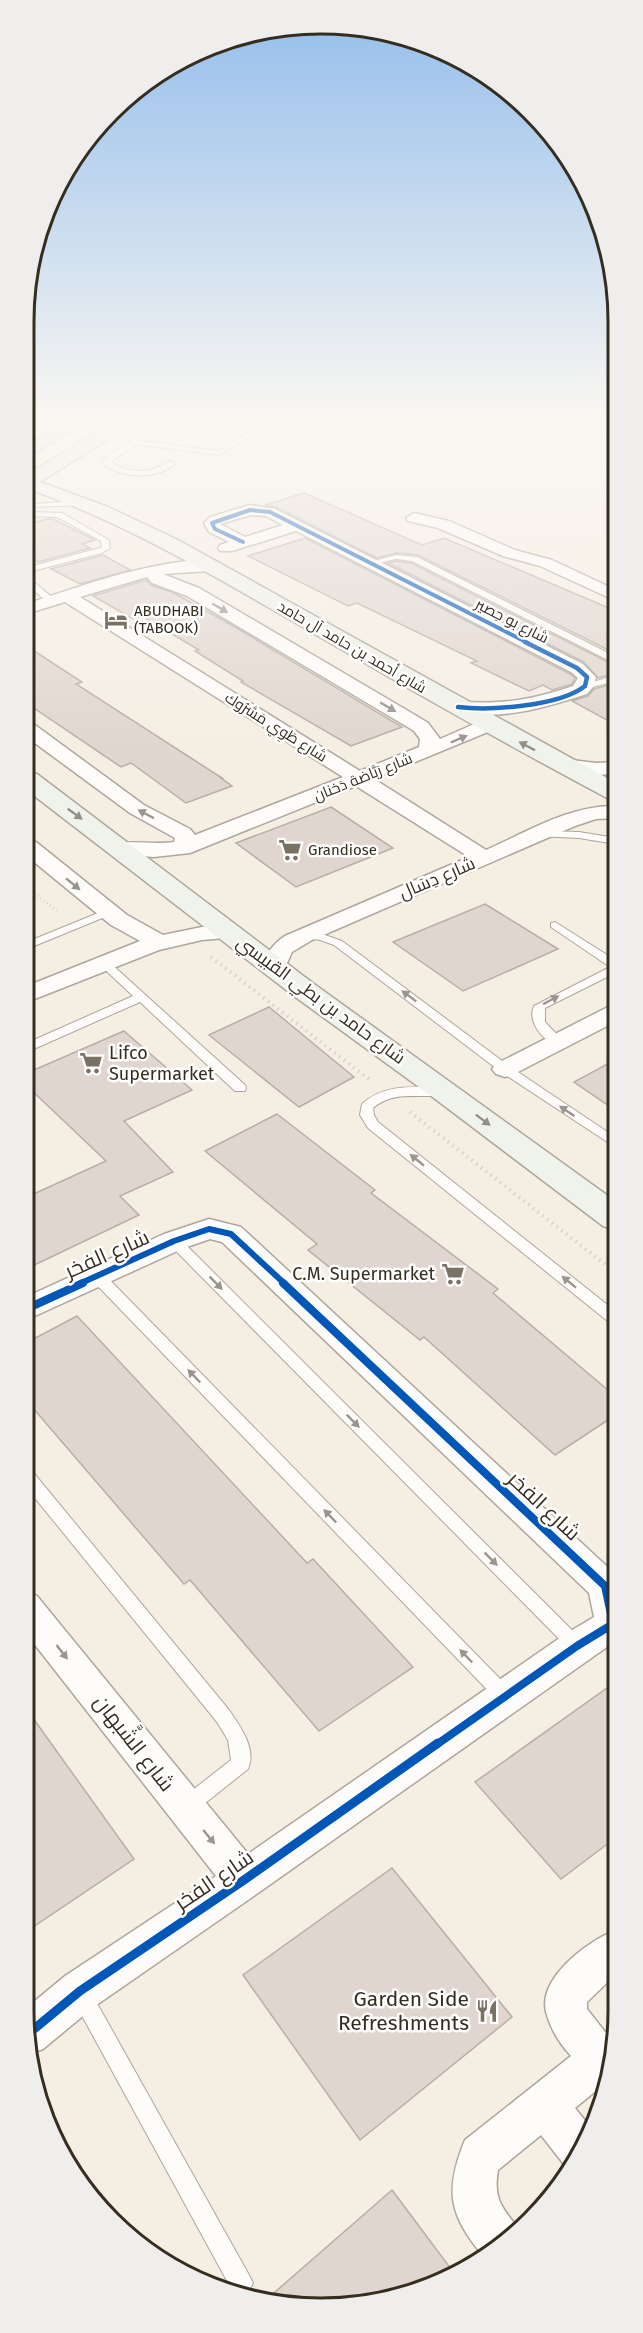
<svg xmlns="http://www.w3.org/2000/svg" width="643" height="2333" viewBox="0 0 643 2333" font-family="'Fira Sans',Cairo,sans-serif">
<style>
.building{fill:#e1d6cf;stroke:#b8aea8;stroke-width:1.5}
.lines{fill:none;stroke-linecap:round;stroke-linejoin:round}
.lane-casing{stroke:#aca69c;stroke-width:2}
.street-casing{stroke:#aca69c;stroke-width:3}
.secondary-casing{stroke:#aca69c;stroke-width:3}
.primary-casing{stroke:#a0a996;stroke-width:3}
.highway-casing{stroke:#a0a996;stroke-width:3}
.path-far1{stroke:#d6d3cf;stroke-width:3;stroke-dasharray:1 3;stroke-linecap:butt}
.path{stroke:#d6d3cf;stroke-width:4;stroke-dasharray:1.5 4.5;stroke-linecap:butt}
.lane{fill:#fefcfb;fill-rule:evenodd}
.street{fill:#fefcfb;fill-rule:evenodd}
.secondary{fill:#f0f2ec;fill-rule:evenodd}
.primary{fill:#e1e7de;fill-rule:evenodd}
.highway{fill:#cfdacb;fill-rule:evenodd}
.cycleway-far4-casing{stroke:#fff;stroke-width:6}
.cycleway-far3-casing{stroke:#fff;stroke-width:8}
.cycleway-far2-casing{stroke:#fff;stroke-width:10}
.cycleway-far1-casing{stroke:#fff;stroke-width:11}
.cycleway-casing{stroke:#fff;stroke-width:13}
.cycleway-far4{stroke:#0057b8;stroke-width:4}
.cycleway-far3{stroke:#0057b8;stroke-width:4.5}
.cycleway-far2{stroke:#0057b8;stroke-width:6}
.cycleway-far1{stroke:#0057b8;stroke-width:8}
.cycleway{stroke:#0057b8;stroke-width:9}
.oneway{fill:#9a958e}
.oneway2{fill:#929086}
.labels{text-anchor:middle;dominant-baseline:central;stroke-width:5;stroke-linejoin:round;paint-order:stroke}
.far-poi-label{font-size:15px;fill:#352e20;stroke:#fff;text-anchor:start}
.far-street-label{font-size:15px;fill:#352e20;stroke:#fff}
.street-label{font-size:18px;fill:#352e20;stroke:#fff}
.poi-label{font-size:18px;fill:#352e20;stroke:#fff;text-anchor:start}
.near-street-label{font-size:21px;fill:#352e20;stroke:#fff}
.near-poi-label{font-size:21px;fill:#352e20;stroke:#fff;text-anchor:end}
.rim{fill:none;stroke:#352e20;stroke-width:3}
</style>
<rect width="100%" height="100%" fill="#f5eee3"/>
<!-- building -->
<g class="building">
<path d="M304 493 422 545 444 538 616 611V654L418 555 396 553 377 558 276 507 265 505Z"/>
<path d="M47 519H53L95 540 82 544 90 548 39 562 29 557V524Z"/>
<path d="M305 538 570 674 575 678 572 684 552 690 543 685 529 691 471 663 477 661 357 603 348 606 248 556Z"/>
<path d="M103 555 130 570 80 584 51 569Z"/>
<path d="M396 561 411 563 616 666V673L598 678 584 662 388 563Z"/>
<path d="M146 580 151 585 174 593 228 623 402 727 351 746 241 682 243 681 195 651 199 650 142 616 133 619 93 596Z"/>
<path d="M28 647 82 682 76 684 222 778H221L232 786 186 803 131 763 121 767 28 704Z"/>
<path d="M616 683V725L572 701 588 696 594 689Z"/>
<path d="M331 807 393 848 296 887 236 843Z"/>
<path d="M485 904 558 949 463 991 393 942Z"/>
<path d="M269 1007 354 1077 299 1107 209 1035Z"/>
<path d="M124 1031 192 1090 124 1121 173 1172 120 1196 139 1215 26 1269 27 1197 106 1161 27 1086V1073Z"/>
<path d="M615 1060V1110L574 1082Z"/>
<path d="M277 1114 375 1190 371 1193 498 1289 493 1293 615 1396 614 1416 555 1455 424 1337 420 1340 308 1250 317 1244 205 1151Z"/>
<path d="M77 1316 307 1563 313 1559 413 1667 319 1731 190 1580 184 1584 26 1400V1343Z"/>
<path d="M614 1683V1839L561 1879 475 1782Z"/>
<path d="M25 1707 134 1859 24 1933V1861Z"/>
<path d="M392 1868 512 2017 360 2140 243 1975Z"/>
<path d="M392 2190 454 2273 417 2293 302 2308 267 2299Z"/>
</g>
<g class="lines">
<!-- lane casing -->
<g class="lane-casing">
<g id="lane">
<path d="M159 422H167L141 441 218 451 266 422H274L219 455 136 444 111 462C129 474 152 474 169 461L176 463C158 480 123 479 103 464V460Z"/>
<path d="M82 501 86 503 85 505 29 507 32 504Z"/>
<path d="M29 512 62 513 109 540 110 548 102 553 33 571V581L54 599V603H48L29 586V567L96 549 102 547 101 541 57 517 29 516Z"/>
<path d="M396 555 417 557 616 657V664L412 561 396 559 370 565 366 563Z"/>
<path d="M616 675V681L585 689 580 686Z"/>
<path d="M541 831 579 832 616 838V844L579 838 537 836 536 834Z"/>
<path d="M108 909 112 910V914L27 949V942Z"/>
<path d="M555 922 615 960V973L545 1008V1022L564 1042 558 1046C543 1041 527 1022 534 1006L610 967 551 927V923Z"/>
<path d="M304 932 322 934 342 941 509 1066 615 1137V1147L501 1072 334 945 320 940 300 937V933Z"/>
<path d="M104 959 108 961 245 1085 246 1088 245 1091H235L140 1002 27 1052V1043L133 996 100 965 98 963Z"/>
<path d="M441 1087 447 1091 446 1094C421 1100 395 1089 373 1108L374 1115 378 1122 615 1311V1324L610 1323 368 1128 360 1115 362 1104C384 1084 413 1087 441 1087Z"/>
<path d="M174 1236 179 1238 583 1641 586 1646 583 1651 577 1654 571 1651 169 1244 167 1241 169 1238Z"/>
<path d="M97 1271 102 1272 511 1690 514 1696 511 1702 505 1704 499 1702 92 1280 90 1276 92 1272Z"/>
<path d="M26 1470 32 1471 229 1710C240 1726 257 1749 248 1769L194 1812 187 1815 180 1812 177 1806 180 1800 231 1760 228 1740 217 1722 26 1487Z"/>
<path d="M82 1986 89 1989 249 2275 253 2283 249 2291 245 2293 232 2290 75 2003 72 1996 75 1989Z"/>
</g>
</g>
<!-- street casing -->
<g class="street-casing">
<g id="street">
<path d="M605 422H616V428Z"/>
<path d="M250 505 275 509 583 664 596 677 594 686 587 694C544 708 497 722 451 711L449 707 451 703 458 701C499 706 535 699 573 686L578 678 571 672 296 531 232 551H220L218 548 220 545 229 542 209 532 204 523 210 517ZM251 515 266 516 283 525 245 537 220 524Z"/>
<path d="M414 513 449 521 515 550 552 560 616 590V601L540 566 503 556 438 528 408 521 406 518Z"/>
<path d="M188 561H210L218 566 210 571 163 574 199 588 420 718 428 723 440 739 481 721H495L498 725 495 729 374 779 486 850C527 832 570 805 616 806V818L596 819 575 826 312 940 292 952 283 972 275 974 267 972 263 967C266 953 274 943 285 936L469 857 356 786 190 853 154 857 114 854 111 849 114 844C133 840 154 845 174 842L175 838 130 813 28 738V723L35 725 144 805 190 829 195 835 343 777 65 602 29 613V603C81 586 133 567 188 561ZM147 577 152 583 187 596 406 726 414 731 420 739 419 747 360 771 80 597Z"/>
<path d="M563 759 596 763 616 762V774L596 775 556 769 553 765 556 761Z"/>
<path d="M28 841 36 842 127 915 163 935 202 927 229 925 237 927 240 932 237 937 202 940 159 950 27 1002V986L140 941 111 925 28 857Z"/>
<path d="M615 1006V1022L514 1074 505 1077 496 1074 492 1069 496 1064 606 1008Z"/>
<path d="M209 1219 241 1227 614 1573V1642L258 1893 95 2006 43 2049 32 2053 24 2010 65 1976 216 1876 25 1632V1591L37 1596 248 1854 564 1635 594 1617 589 1593 222 1242 210 1239 184 1248 26 1320V1297L164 1234Z"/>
<path d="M614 1931V1976L587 2002V2009L605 2032 613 2029V2069L609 2080 575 2108 591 2128 579 2161 572 2169 566 2167 541 2135 498 2170C493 2199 502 2208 519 2229L503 2247 484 2257C449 2215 444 2191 465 2140L571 2056C560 2044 550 2028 546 2012 538 1978 587 1942 614 1931Z"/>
</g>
</g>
<!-- secondary casing -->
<g class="secondary-casing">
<g id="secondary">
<path d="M29 478 108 507 178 540 616 783V800L607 798C508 745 410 690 313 633 221 580 130 525 29 489Z"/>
<path d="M28 772 37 774 314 984 615 1201V1230L603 1226 434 1098 294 996 28 791Z"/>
</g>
</g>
<!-- primary casing -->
<g class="primary-casing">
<path id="primary" d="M115 422H136L35 485 29 486V473Z"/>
</g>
<!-- highway casing -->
<g class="highway-casing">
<path id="highway" d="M67 422H88L29 456V444Z"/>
</g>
<!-- path-far1 -->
<path class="path-far1" d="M28 888 58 912"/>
<!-- path -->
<g class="path">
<path d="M211 957 371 1081"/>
<path d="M410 1112 615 1272"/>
</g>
<!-- lane -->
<use href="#lane" class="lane"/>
<!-- street -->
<use href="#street" class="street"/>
<!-- secondary -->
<use href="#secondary" class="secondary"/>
<!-- primary -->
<use href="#primary" class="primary"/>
<!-- highway -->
<use href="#highway" class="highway"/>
<!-- cycleway-far4 casing -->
<g class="cycleway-far4-casing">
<path id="cycleway-far4" d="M243 542 215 529 212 523 250 510 270 512 528 643"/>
</g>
<!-- cycleway-far3 casing -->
<g class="cycleway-far3-casing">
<path id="cycleway-far3" d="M458 707C490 711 560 706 585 686L587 677 577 668 525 642"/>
</g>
<!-- cycleway-far2 casing -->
<g class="cycleway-far2-casing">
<path id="cycleway-far2" d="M79 1284 174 1241 209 1229 231 1234 285 1284"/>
</g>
<!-- cycleway-far1 casing -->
<g class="cycleway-far1-casing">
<g id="cycleway-far1">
<path d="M283 1283 605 1586 613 1624 577 1646 436 1745"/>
<path d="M26 1309 83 1283"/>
</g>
</g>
<!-- cycleway casing -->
<g class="cycleway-casing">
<path id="cycleway" d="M28 2034 80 1991 244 1880 438 1743"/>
</g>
<!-- cycleway-far4 -->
<use href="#cycleway-far4" class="cycleway-far4"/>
<!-- cycleway-far3 -->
<use href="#cycleway-far3" class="cycleway-far3"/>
<!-- cycleway-far2 -->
<use href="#cycleway-far2" class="cycleway-far2"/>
<!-- cycleway-far1 -->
<use href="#cycleway-far1" class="cycleway-far1"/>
<!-- cycleway -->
<use href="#cycleway" class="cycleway"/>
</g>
<!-- one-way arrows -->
<defs><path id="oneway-solid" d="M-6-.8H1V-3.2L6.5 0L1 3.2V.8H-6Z" transform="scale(1.5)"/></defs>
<g class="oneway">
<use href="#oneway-solid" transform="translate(220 608) rotate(30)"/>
<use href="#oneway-solid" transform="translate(388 707) rotate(30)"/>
<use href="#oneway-solid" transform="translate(459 739) rotate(-23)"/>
<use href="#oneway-solid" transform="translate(146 814) rotate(-152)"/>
<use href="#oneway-solid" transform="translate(73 884) rotate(39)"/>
<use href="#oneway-solid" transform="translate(409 996) rotate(-143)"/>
<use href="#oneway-solid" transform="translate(551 1000) rotate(-28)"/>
<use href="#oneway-solid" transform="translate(567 1111) rotate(-146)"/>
<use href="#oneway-solid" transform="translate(417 1160) rotate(-141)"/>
<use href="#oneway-solid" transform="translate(569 1282) rotate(-141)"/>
<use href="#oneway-solid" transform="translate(216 1283) rotate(45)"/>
<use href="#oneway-solid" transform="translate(194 1376) rotate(-134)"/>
<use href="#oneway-solid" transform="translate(353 1421) rotate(45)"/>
<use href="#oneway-solid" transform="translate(330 1516) rotate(-134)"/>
<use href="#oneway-solid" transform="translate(491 1559) rotate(45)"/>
<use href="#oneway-solid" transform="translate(62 1652) rotate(52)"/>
<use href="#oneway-solid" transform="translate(466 1656) rotate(-134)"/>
<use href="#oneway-solid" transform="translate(209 1837) rotate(51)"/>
</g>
<g class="oneway2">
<use href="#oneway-solid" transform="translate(527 746) rotate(-152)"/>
<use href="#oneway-solid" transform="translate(75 814) rotate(36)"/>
<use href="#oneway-solid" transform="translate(483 1120) rotate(37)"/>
</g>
<!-- sky -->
<linearGradient id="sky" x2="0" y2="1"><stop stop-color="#93bdec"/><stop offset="0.56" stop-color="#faf7f2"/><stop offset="1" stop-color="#faf7f2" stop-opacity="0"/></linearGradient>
<rect width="643" height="749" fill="url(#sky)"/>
<!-- icons -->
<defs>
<g id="hotel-bare" transform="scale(1.8)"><path d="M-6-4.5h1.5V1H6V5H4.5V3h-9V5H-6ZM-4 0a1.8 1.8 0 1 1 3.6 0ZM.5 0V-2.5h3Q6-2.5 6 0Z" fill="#787164" stroke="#fff" stroke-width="2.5" paint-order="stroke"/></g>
<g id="supermarket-bare" transform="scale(1.8)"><path d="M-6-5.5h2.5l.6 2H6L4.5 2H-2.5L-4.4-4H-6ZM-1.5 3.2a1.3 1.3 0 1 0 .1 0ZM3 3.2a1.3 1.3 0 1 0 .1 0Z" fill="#787164" stroke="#fff" stroke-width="2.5" paint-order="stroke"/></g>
<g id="restaurant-bare" transform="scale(1.8)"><path d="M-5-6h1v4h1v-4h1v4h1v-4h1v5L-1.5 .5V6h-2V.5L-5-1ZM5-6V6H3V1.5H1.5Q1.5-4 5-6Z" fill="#787164" stroke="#fff" stroke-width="2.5" paint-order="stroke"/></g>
</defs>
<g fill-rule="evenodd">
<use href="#hotel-bare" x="116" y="620"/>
<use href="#supermarket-bare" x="290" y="850"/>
<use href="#supermarket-bare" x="91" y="1063"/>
<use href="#supermarket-bare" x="453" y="1274"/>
<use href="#restaurant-bare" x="487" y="2011"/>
</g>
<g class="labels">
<!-- far-poi labels -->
<g class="far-poi-label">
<text x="134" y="611">ABUDHABI<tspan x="134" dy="17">(TABOOK)</tspan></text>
<text x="308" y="850">Grandiose</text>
</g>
<!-- far-street labels -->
<g class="far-street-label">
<text transform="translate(512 621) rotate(27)">شارع بو حِصير</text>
<text transform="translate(352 647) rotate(30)">شارع أحمد بن حامد آل حامد</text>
<text transform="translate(276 727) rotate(32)">شارع طَوِي مَشرُوك</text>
<text transform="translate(363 777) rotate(-22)">شارع رَبَّاضة دَخنان</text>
</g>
<!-- street labels -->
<g class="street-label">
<text transform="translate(437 878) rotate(-23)">شارع دِسَال</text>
<text transform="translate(321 1000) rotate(36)">شارع حامد بن بطي القبيسي</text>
</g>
<!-- poi labels -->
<g class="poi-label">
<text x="109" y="1053">Lifco<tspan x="109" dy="21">Supermarket</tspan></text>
<text x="435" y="1274" text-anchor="end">C.M. Supermarket</text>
</g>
<!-- near-street labels -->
<g class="near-street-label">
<text transform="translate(107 1254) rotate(-24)">شارع الفخر</text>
<text transform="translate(544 1506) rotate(43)">شارع الفخر</text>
<text transform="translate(134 1743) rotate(52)">شارع الشَّبهان</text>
<text transform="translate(214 1880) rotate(-34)">شارع الفخر</text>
</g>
<!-- near-poi labels -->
<g class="near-poi-label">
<text x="469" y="1999">Garden Side<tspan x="469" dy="24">Refreshments</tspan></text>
</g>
</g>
<!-- crop -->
<path d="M0 0H643V2333H0ZM321 34H321A287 287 0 0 1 608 321V2011A287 287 0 0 1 321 2298H321A287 287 0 0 1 34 2011V321A287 287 0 0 1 321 34Z" fill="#efeeed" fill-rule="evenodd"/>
<path class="rim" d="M321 34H321A287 287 0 0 1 608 321V2011A287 287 0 0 1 321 2298H321A287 287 0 0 1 34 2011V321A287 287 0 0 1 321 34Z"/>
</svg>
